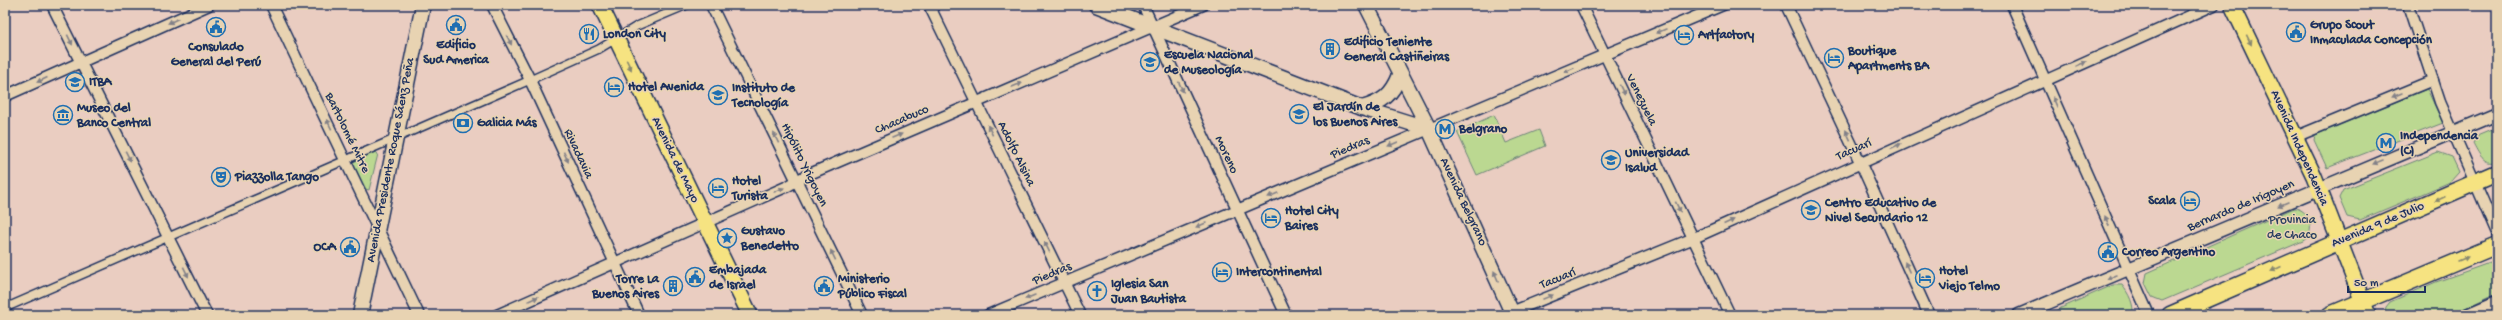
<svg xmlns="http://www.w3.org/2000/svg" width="2502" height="320" viewBox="0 0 2502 320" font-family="'Gochi Hand',sans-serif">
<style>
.green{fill:#bbd891;stroke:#6b8478}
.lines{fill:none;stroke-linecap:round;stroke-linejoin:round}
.pedestrian-casing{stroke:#1b2f5e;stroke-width:10}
.minor-casing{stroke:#1b2f5e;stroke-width:13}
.tertiary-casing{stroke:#1b2f5e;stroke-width:15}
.secondary-casing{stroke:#1b2f5e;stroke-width:17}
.primary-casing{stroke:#1b2f5e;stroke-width:18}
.trunk-casing{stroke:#1b2f5e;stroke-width:19}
.pedestrian{stroke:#e8d3b2;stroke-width:7}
.minor{stroke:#e8d3b2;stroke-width:10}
.tertiary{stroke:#e8d3b2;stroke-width:12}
.secondary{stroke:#e8d3b2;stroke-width:14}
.primary{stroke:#f6e381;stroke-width:15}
.trunk{stroke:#f6e381;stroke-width:16}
.oneway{fill:#828188}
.oneway2{fill:#888970}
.labels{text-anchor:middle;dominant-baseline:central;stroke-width:3;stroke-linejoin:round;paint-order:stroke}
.poi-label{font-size:13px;font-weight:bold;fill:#1b2f5e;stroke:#e8d3b2;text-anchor:start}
.street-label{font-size:13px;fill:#1b2f5e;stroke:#e8d3b2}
.park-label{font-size:13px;fill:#2b4063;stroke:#e8d3b2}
</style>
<rect width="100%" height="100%" fill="#eacdc1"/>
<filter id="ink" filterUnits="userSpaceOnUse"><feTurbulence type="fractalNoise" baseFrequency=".025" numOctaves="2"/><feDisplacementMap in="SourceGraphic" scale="8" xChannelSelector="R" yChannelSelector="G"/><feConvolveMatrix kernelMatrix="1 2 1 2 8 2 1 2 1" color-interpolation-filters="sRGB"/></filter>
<g filter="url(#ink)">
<!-- green -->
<g class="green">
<path d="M2427 89 2443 123 2327 168 2314 140 2315 135Z"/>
<path d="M1494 115 1506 143 1539 130 1545 146 1477 175 1457 132Z"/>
<path d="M2497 127V161C2484 167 2478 152 2473 143L2478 135Z"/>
<path d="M374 150 378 154 369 190 362 188 352 164 354 159Z"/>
<path d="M2438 152 2452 157 2459 172 2450 182 2360 220 2347 217 2339 198 2343 190Z"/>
<path d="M2294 208C2308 209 2314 226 2308 237L2303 241 2162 301 2152 297 2145 283 2147 273Z"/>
<path d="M2489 263 2497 266V293L2450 315H2384L2386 307 2390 302 2436 282Z"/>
<path d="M2113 285H2122C2129 294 2134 304 2133 315H2045Z"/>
</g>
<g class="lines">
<!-- pedestrian casing -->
<g class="pedestrian-casing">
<path id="pedestrian" d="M5 308 530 80 599 49 637 26 687 5"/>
</g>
<!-- minor casing -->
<g class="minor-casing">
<g id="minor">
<path d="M52 5 207 315"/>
<path d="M271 5 419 315"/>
<path d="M492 5 530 80 639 315"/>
<path d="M711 5 862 315"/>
<path d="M929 5 1080 315"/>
<path d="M1143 5 1286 315"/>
<path d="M1581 5 1730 315"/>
<path d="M1786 5 1860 162 1929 315"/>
<path d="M2012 5 2149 315"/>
<path d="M2408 5 2440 102 2497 233"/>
<path d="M5 96 209 5"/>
<path d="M2295 137 2433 80"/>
<path d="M497 315 788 186 805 176 1203 5"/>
<path d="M988 315 1723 5"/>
<path d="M1504 315 1694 238 2214 5"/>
</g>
</g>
<!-- tertiary casing -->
<g class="tertiary-casing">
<g id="tertiary">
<path d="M2019 315 2497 114"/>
<path d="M2467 315 2497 302"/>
</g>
</g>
<!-- secondary casing -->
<g class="secondary-casing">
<g id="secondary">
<path d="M1096 5 1362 108 1429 129"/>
<path d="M1366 5 1429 129 1513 315"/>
<path d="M1362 108C1383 102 1392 95 1400 75"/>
<path d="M360 315 423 5"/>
</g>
</g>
<!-- primary casing -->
<g class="primary-casing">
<g id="primary">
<path d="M600 5 750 315"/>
<path d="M2232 5 2314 176 2368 315"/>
</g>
</g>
<!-- trunk casing -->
<g class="trunk-casing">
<g id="trunk">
<path d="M2170 315 2497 173"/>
<path d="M2330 315 2497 245"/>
</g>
</g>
<!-- pedestrian -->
<use href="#pedestrian" class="pedestrian"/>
<!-- minor -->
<use href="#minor" class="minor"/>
<!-- tertiary -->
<use href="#tertiary" class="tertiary"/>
<!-- secondary -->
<use href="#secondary" class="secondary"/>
<!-- primary -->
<use href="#primary" class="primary"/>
<!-- trunk -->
<use href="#trunk" class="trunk"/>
</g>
<!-- one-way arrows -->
<defs><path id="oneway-solid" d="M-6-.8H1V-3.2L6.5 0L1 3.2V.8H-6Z"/></defs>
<g class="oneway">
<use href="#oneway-solid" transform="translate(173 21) rotate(156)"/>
<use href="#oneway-solid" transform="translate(1661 31) rotate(157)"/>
<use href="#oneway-solid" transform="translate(70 40) rotate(64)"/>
<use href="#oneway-solid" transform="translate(509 40) rotate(63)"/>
<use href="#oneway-solid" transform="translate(2081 64) rotate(-24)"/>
<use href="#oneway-solid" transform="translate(1569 70) rotate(157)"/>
<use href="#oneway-solid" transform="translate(42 80) rotate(156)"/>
<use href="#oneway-solid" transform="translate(1017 85) rotate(-23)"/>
<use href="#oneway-solid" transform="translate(1181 87) rotate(65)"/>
<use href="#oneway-solid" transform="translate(1622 90) rotate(64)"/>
<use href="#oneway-solid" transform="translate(2397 95) rotate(157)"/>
<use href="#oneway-solid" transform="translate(2055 102) rotate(-113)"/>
<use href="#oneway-solid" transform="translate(329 124) rotate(-116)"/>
<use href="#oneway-solid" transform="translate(990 130) rotate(-116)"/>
<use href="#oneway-solid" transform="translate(1848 135) rotate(-115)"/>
<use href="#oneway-solid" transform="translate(897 136) rotate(-23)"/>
<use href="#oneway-solid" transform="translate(776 138) rotate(-116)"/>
<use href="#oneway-solid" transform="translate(1393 144) rotate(157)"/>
<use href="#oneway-solid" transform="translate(1896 146) rotate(-24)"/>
<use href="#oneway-solid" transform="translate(128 156) rotate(63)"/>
<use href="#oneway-solid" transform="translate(566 157) rotate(65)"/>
<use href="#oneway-solid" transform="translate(2378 162) rotate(158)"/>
<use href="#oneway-solid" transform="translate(779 190) rotate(-23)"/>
<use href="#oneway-solid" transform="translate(1273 195) rotate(157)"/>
<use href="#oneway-solid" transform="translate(2283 204) rotate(157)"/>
<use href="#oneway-solid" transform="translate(1678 207) rotate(64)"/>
<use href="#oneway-solid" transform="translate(2107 221) rotate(-113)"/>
<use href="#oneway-solid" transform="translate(1729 222) rotate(-25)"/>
<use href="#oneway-solid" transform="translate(1201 225) rotate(157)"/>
<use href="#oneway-solid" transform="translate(1047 247) rotate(-116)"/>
<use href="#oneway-solid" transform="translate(833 255) rotate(-116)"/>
<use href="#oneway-solid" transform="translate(1907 267) rotate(-114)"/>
<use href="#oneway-solid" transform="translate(186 272) rotate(64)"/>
<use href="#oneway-solid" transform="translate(1496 276) rotate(-113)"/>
<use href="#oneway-solid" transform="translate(2112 277) rotate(157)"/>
<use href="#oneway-solid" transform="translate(1030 297) rotate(157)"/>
<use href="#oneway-solid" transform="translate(1548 297) rotate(-22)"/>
<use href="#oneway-solid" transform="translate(533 299) rotate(-24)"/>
</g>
<g class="oneway2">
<use href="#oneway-solid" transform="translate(2249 40) rotate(64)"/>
<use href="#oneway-solid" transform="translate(629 65) rotate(64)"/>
<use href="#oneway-solid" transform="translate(2440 199) rotate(156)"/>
<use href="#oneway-solid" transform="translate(2463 259) rotate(-23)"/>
<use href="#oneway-solid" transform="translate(2276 269) rotate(156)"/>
</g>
</g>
<!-- icons -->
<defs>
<g id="civic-ring" transform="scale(1)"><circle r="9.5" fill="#e8d3b2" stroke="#1f6fb2" stroke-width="1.5"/><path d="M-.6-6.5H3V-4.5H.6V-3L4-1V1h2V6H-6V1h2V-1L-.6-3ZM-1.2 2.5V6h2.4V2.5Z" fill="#1f6fb2"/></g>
<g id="restaurant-ring" transform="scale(1)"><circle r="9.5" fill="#e8d3b2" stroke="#1f6fb2" stroke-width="1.5"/><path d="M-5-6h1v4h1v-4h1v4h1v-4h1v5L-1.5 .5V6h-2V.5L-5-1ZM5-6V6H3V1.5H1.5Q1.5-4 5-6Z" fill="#1f6fb2"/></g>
<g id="hotel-ring" transform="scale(1)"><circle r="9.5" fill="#e8d3b2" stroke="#1f6fb2" stroke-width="1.5"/><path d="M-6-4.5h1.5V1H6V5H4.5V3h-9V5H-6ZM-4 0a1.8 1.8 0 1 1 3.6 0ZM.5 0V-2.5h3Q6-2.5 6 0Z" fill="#1f6fb2"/></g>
<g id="building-ring" transform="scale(1)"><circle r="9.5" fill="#e8d3b2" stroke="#1f6fb2" stroke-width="1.5"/><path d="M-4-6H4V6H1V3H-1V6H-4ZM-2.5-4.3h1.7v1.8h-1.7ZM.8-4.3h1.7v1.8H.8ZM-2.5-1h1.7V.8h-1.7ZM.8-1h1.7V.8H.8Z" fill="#1f6fb2"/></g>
<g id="university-ring" transform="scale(1)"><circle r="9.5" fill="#e8d3b2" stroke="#1f6fb2" stroke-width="1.5"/><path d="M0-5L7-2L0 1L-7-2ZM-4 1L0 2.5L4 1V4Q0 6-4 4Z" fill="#1f6fb2"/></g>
<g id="school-ring" transform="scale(1)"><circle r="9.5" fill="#e8d3b2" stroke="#1f6fb2" stroke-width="1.5"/><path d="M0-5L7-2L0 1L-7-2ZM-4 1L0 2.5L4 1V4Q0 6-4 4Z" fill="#1f6fb2"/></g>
<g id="museum-ring" transform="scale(1)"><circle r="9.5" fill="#e8d3b2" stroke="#1f6fb2" stroke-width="1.5"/><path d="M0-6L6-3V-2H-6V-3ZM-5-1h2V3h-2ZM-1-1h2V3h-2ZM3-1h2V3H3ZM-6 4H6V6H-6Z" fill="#1f6fb2"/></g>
<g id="bank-ring" transform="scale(1)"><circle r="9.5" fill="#e8d3b2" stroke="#1f6fb2" stroke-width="1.5"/><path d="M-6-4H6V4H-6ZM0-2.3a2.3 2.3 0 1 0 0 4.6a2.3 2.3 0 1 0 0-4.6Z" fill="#1f6fb2"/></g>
<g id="metro-ring" transform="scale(1)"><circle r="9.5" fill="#e8d3b2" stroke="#1f6fb2" stroke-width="1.5"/><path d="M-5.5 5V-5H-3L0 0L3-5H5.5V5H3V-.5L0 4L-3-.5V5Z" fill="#1f6fb2"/></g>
<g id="theatre-ring" transform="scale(1)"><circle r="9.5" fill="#e8d3b2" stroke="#1f6fb2" stroke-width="1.5"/><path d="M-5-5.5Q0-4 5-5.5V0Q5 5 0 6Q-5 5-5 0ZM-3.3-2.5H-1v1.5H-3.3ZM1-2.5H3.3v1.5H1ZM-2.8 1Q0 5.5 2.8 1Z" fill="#1f6fb2"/></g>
<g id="sight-ring" transform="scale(1)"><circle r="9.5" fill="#e8d3b2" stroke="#1f6fb2" stroke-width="1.5"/><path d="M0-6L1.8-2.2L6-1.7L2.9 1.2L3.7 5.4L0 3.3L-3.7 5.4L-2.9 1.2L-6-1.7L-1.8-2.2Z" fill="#1f6fb2"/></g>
<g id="church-ring" transform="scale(1)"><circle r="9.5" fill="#e8d3b2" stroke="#1f6fb2" stroke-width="1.5"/><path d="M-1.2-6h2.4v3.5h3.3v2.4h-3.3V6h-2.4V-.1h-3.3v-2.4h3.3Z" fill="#1f6fb2"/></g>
</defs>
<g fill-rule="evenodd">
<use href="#civic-ring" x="456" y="25"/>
<use href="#civic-ring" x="216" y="27"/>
<use href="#civic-ring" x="2296" y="32"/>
<use href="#restaurant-ring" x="589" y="34"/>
<use href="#hotel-ring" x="1684" y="35"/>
<use href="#building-ring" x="1330" y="49"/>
<use href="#hotel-ring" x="1834" y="58"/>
<use href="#university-ring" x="1150" y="62"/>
<use href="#university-ring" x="75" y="82"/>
<use href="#hotel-ring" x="614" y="87"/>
<use href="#university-ring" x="718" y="95"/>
<use href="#school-ring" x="1299" y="114"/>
<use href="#museum-ring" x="63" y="115"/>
<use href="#bank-ring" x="463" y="123"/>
<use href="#metro-ring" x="1445" y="129"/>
<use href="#metro-ring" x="2386" y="143"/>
<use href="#university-ring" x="1611" y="160"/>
<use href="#theatre-ring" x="221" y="177"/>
<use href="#hotel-ring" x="718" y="188"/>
<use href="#hotel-ring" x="2190" y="201"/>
<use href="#school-ring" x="1811" y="210"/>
<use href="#hotel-ring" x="1271" y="218"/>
<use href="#sight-ring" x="727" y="238"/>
<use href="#civic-ring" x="350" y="247"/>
<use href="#civic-ring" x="2108" y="252"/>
<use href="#hotel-ring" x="1222" y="272"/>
<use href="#civic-ring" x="695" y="277"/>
<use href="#hotel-ring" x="1925" y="278"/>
<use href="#building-ring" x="673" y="286"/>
<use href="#civic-ring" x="824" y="286"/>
<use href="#church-ring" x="1097" y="291"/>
</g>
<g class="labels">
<!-- poi labels -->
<g class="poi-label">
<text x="2310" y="25">Grupo Scout<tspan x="2310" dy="15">Inmaculada Concepción</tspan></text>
<text x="603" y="34">London City</text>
<text x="1698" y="35">Artfactory</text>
<text x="1344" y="42">Edificio Teniente<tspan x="1344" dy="15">General Castiñeiras</tspan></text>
<text x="456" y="45" text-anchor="middle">Edificio<tspan x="456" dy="15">Sud America</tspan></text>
<text x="216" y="47" text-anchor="middle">Consulado<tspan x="216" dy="15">General del Perú</tspan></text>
<text x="1848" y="51">Boutique<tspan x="1848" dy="15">Apartments BA</tspan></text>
<text x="1164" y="55">Escuela Nacional<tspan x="1164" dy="15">de Museología</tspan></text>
<text x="89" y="82">ITBA</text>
<text x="628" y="87">Hotel Avenida</text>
<text x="732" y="88">Instituto de<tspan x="732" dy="15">Tecnología</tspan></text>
<text x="1313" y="107">El Jardín de<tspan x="1313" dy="15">los Buenos Aires</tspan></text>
<text x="77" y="108">Museo del<tspan x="77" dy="15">Banco Central</tspan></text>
<text x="477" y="123">Galicia Más</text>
<text x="1459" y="129">Belgrano</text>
<text x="2400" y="136">Independencia<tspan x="2400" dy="15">(C)</tspan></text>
<text x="1625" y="153">Universidad<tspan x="1625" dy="15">Isalud</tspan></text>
<text x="235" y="177">Piazzolla Tango</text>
<text x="732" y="181">Hotel<tspan x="732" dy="15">Turista</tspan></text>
<text x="2176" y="201" text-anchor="end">Scala</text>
<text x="1825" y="203">Centro Educativo de<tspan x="1825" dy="15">Nivel Secundario 12</tspan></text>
<text x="1285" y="211">Hotel City<tspan x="1285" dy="15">Baires</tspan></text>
<text x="741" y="231">Gustavo<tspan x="741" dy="15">Benedetto</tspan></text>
<text x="336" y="247" text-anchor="end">OCA</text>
<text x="2122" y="252">Correo Argentino</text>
<text x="709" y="270">Embajada<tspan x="709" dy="15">de Israel</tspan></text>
<text x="1939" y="271">Hotel<tspan x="1939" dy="15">Viejo Telmo</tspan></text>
<text x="1236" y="272">Intercontinental</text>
<text x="659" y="279" text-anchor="end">Torre La<tspan x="659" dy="15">Buenos Aires</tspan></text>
<text x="838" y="279">Ministerio<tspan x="838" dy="15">Público Fiscal</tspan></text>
<text x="1111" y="284">Iglesia San<tspan x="1111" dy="15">Juan Bautista</tspan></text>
</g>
<!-- street labels -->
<g class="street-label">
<text transform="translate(1641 100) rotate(64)">Venezuela</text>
<text transform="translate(902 120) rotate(-23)">Chacabuco</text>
<text transform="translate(347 133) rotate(64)">Bartolomé Mitre</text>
<text transform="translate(1350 148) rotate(-23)">Piedras</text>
<text transform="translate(2299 148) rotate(66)">Avenida Independencia</text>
<text transform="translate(1854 150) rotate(-24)">Tacuarí</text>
<text transform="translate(578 154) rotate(65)">Rivadavia</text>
<text transform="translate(1016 154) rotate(64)">Adolfo Alsina</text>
<text transform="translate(1226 155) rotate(65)">Moreno</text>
<text transform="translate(391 160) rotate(-79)">Avenida Presidente Roque Sáenz Peña</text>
<text transform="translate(675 160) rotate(64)">Avenida de Mayo</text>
<text transform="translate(804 165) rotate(64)">Hipólito Yrigoyen</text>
<text transform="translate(1463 202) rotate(65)">Avenida Belgrano</text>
<text transform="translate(2241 206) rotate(-23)">Bernardo de Irigoyen</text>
<text transform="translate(2378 225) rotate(-23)">Avenida 9 de Julio</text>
<text transform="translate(1052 274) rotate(-23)">Piedras</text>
<text transform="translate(1558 279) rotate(-22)">Tacuarí</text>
</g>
<!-- park labels -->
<g class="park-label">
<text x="2292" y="220">Provincia<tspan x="2292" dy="15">de Chaco</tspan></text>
</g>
</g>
<!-- margin -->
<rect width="2502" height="320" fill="none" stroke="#e8d3b2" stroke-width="20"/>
<rect x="10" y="10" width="2482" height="300" fill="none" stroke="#1b2f5e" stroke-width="1.5" filter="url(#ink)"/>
<!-- scale -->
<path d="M2348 286v6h77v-6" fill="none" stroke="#1b2f5e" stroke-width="2"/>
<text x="2354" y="286" font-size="12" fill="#1b2f5e" stroke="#e8d3b2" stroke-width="3" paint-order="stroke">50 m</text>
</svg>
